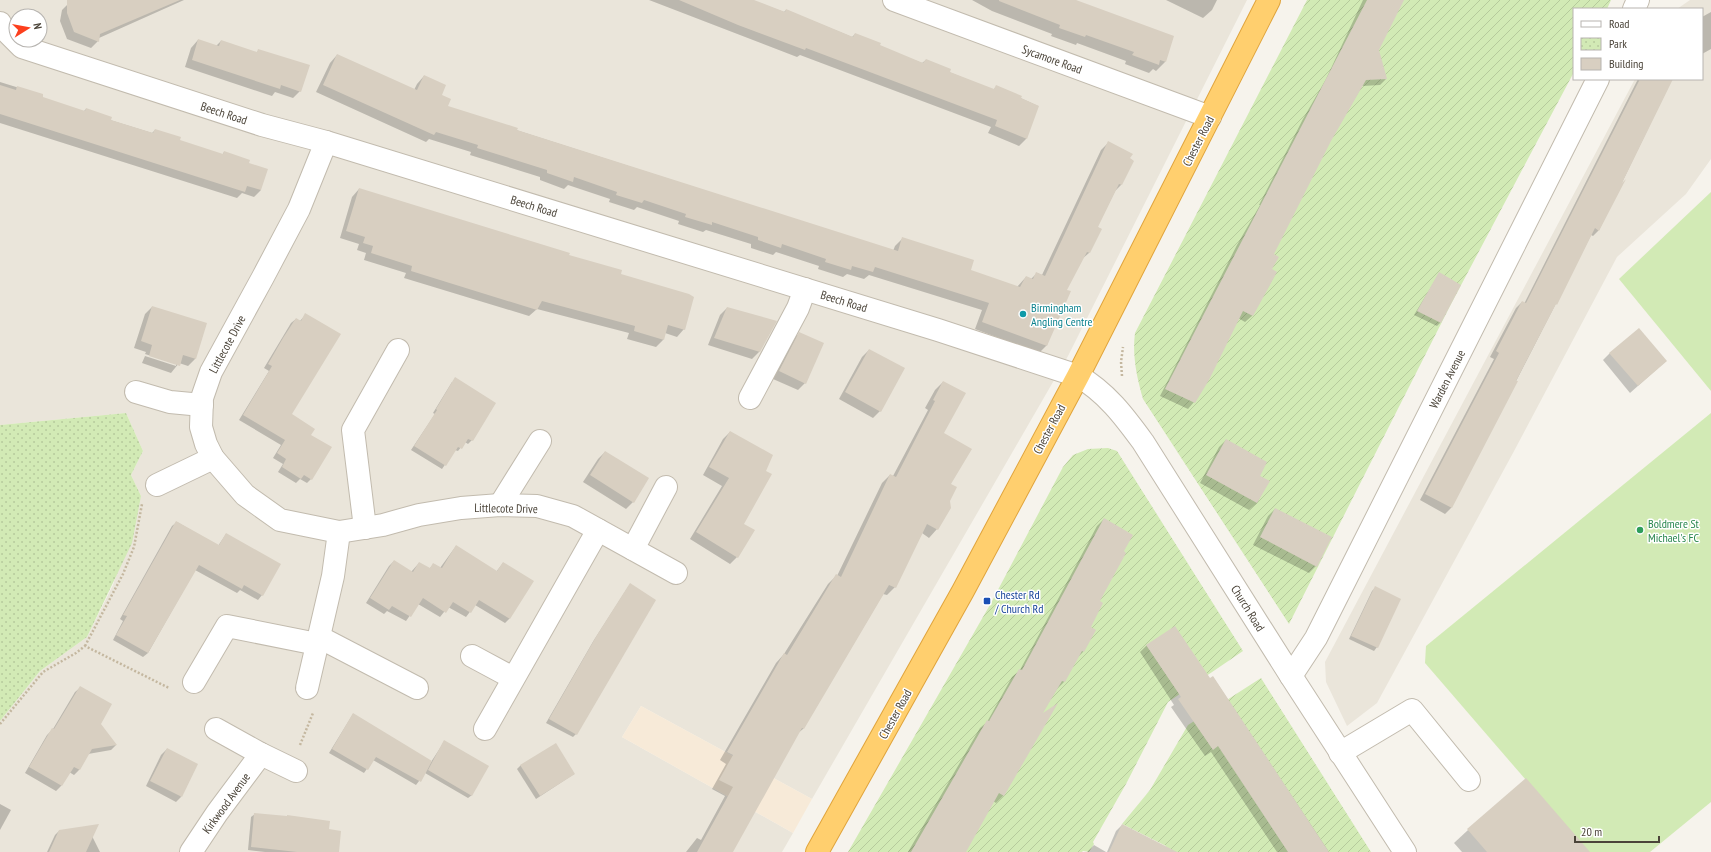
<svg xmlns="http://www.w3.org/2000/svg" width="1711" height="852" viewBox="0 0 1711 852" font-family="'PT Sans Narrow',sans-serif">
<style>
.residential{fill:#eae5da;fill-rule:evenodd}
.commercial{fill:#f7ead8}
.grass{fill:#d2eab5}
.park{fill:url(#park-dots)}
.garden{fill:url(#garden-furrows)}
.shadow{fill:#0003}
.building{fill:#d8cfc1}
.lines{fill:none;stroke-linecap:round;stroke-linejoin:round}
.minor-casing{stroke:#c2bbae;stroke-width:24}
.highway-casing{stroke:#e0a43c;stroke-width:24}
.path{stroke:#c4b79f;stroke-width:2.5;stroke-dasharray:2 2;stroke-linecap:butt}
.minor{stroke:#fff;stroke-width:22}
.highway{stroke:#ffcf6e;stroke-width:22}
.culture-dot{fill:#0f9aa8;stroke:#fff;stroke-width:1.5}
.leisure-dot{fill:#2e9e5b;stroke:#fff;stroke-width:1.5}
.transit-dot{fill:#1a4fb4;stroke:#fff;stroke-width:1.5}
.labels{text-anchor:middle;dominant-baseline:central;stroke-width:3;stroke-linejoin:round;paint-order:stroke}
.street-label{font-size:12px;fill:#4b4439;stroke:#fff}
.culture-label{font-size:12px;fill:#0d838f;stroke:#fff;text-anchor:start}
.leisure-label{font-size:12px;fill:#27864d;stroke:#fff;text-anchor:start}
.transit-label{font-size:12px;fill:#164399;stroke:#fff;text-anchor:start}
</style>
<defs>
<pattern id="park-dots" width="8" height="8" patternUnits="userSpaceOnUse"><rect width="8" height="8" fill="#d2eab5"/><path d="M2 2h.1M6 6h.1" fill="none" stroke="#b6ca9c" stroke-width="1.8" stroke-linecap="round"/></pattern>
<pattern id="garden-furrows" width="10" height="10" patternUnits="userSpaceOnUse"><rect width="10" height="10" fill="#d2eab5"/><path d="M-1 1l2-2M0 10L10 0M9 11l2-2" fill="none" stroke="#b6ca9c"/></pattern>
</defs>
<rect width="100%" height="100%" fill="#f6f3ec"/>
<!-- residential -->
<g class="residential">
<path d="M0 0H1247L1068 356 812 799 641 706 622 737 793 833 782 852H0V721L40 671 87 637 113 585 141 496 131 475 143 451 126 413 0 425ZM16 16H40V40H16Z"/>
<path d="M1690 0H1711V159L1686 194 1617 257 1513 453 1377 703 1347 726 1326 682 1325 662 1635 79H1702V9H1677Z"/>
</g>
<!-- commercial -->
<path class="commercial" d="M641 706 812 799 793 833 622 737Z"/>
<!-- grass -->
<g class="grass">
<path d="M1711 192V391L1619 279Z"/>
<path d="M1711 413V802L1650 852H1588L1425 663 1426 646Z"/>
</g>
<!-- park -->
<path class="park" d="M126 413 143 451 131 475 141 496 132 543 87 637 40 671 0 721V425Z"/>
<!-- garden -->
<g class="garden">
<path d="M1307 0H1611L1607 9H1574V72L1450 306 1289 624 1143 399C1137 378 1132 356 1135 333Z"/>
<path d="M1108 448 1117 451 1243 651 1168 702 1126 784 1093 842 1094 844 1089 852 1083 851 1082 852H848L991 603 1063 467 1073 455 1088 449Z"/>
<path d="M1261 678 1371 852H1163L1166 846 1122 824 1150 790 1188 725Z"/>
</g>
<!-- shadow -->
<g class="shadow">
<path d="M72 0H184L99 38 98 41 91 48 67 39 60 21 62 10Z"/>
<path d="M649 0H751L784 12 786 10 852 37 855 34 878 46 922 63 926 60 949 72 993 90 996 87 1038 106 1026 139 1019 146 988 133 991 127 800 55 797 57Z"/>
<path d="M972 0H1073L1173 37 1165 62 1156 71 1153 69 1149 73 1125 64 1126 61 1077 43 1076 45 1051 36 1052 34 992 11Z"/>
<path d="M1166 0H1217L1212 10 1203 18Z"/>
<path d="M1363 0H1403L1378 50 1386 79 1380 85 1362 86 1330 141 1273 254 1271 270 1276 273 1252 316 1245 322 1238 318 1194 402 1188 409 1160 396 1237 245 1260 205H1259L1303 119 1326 79Z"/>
<path d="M1711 12V49L1702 54V17Z"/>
<path d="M198 40 216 46 221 41 256 53 259 50 300 91 293 98 275 92 272 96 185 67 191 48Z"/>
<path d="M337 55 414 90 417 84 424 76 440 95 447 107 516 130 893 251 895 246 903 238 969 271 1017 287 1026 277 1031 279 1037 273 1042 275 1101 150 1108 143 1133 161 1121 185 1115 191 1097 227 1101 229 1089 253 1082 259 1066 290 1047 345 1039 353 975 329 982 310 869 275 864 279 847 274 843 277 818 269 819 266 776 252 773 255 751 248V244L706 230 703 232 678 224 679 221 637 207 634 210 609 202 610 199 568 185 564 189 540 180V177L470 155 471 152 429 139 426 142 316 92 330 63Z"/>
<path d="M1638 79H1672L1599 230 1593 236 1591 235 1451 508 1445 514 1420 500 1494 359 1490 357 1516 308 1522 302 1524 304Z"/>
<path d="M0 82 42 95 41 98 83 112 86 109 110 120 152 133 155 130 179 141 222 155 224 152 248 163 261 190 254 197 242 193 237 198 0 123Z"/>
<path d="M359 189 620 274 684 329 677 337 665 333 663 340 656 347 627 339 629 333 537 309 529 316 404 278 406 273 364 260 366 253 357 250 359 244 340 238 352 197Z"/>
<path d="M1439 274 1459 285 1440 323 1437 326 1414 315Z"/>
<path d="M152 307 206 324 195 359 188 366 179 363 171 373 142 363 145 356 176 366V364L145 354 146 352 134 348 145 314Z"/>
<path d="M727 308 760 351 752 359 708 345 720 315Z"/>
<path d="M306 314 291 415 311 479 307 483 300 479 296 483 278 472 283 464 273 458 281 445 239 420 269 371 264 368 291 323 296 319 300 321Z"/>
<path d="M800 333 805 383 798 390 773 379 792 340Z"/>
<path d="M869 350 880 411 873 418 839 399 862 357Z"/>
<path d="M1610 353 1666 361 1630 393 1603 360Z"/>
<path d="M452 382 472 440 468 444 465 442 458 451 455 450 442 469 411 450 435 414 433 413Z"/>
<path d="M943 382V433L950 484 949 500 937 529 929 538 922 533 895 587 887 595 883 594 803 729 797 734 731 852H686L697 838 701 840 725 796 712 789 726 764 720 760 776 663 784 654 828 584 836 576H837L882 483 890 475 893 476 928 410 925 408 935 390Z"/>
<path d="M730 432 743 524 737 557 730 564 690 539 722 486 703 475 723 439Z"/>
<path d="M1226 440 1259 476 1268 481 1257 503 1249 510 1200 483 1219 447Z"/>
<path d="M605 452 633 502 626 509 583 482 598 459Z"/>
<path d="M1275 509 1316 566 1309 573 1253 545 1268 516Z"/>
<path d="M1104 519 1122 552 1099 602 1090 627 1095 630 1083 652 1077 658 1064 682 1057 689 1040 716 1055 706 1003 796 996 803 993 801 959 852H908L980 728 987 722 1012 677 1020 670 1097 526Z"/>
<path d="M177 522 218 546 226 534 262 595 258 600 240 590 237 593 195 570 148 653 143 657 113 640 123 621 120 619 172 526Z"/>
<path d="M456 546 496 572 503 563 510 618 505 623 475 605 466 617 448 607 440 617 418 604 406 621 387 611 384 614 366 603 389 566 394 561 411 572 419 563 429 569 434 564 440 568Z"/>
<path d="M630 584 576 734 573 737 546 723 594 640Z"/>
<path d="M1375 588 1377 647 1374 651 1349 639 1372 591Z"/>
<path d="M1147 645 1210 679 1213 677 1329 852H1277L1211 752 1205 756 1171 707 1174 705 1140 652Z"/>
<path d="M81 687 100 724 116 745 111 750 88 754 79 770 74 775 69 772 61 786 56 791 25 773 47 735 53 729 75 692Z"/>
<path d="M353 714 431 762 444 742 472 795 468 798 425 773 416 785 373 760 364 773 329 753Z"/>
<path d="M167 749 181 797 176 802 146 786 161 755Z"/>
<path d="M521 765 574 774 536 799 517 769Z"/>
<path d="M0 804 11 810 0 830Z"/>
<path d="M255 814 328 830 338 852H265L248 850 251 817Z"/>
<path d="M1122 825 1162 852H1107L1116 831Z"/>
<path d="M89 830 100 852H47L55 835 59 831Z"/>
<path d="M1468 830 1589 852H1462L1454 843Z"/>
<path d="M1094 845 1106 852H1087Z"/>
</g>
<!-- building -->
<g class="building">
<path d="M67 0H180L100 34 99 42 74 32 67 13Z"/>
<path d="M679 0H754L785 12 786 9 853 37 855 33 881 43 880 45 923 63 926 59 951 69 950 72 994 89 996 85 1022 96 1021 98 1039 106 1027 139 995 126 997 120 806 48 805 50 738 25Z"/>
<path d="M999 0H1076L1174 36 1166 62 1160 60 1159 65 1132 55 1134 52 1086 35 1085 37 1059 28 1060 25 999 1Z"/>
<path d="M1367 0H1404L1379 50 1387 79 1366 80 1331 141 1274 254 1279 257 1272 269 1277 272 1253 316 1243 311 1209 380 1195 403 1165 389Z"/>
<path d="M198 39 219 46 221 40 257 52 258 49 310 65 301 92 281 85 280 89 192 60Z"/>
<path d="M337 54 417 90 424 75 446 85 442 95 451 99 448 106 518 128 517 130 898 251 902 237 974 260 971 270 1020 287 1026 276 1033 279 1036 272 1045 276 1108 141 1133 154 1130 158 1134 161 1122 185 1119 184 1098 227 1102 229 1090 253 1087 252 1067 290 1071 291 1047 346 982 322 989 303 875 267 873 272 852 266 851 270 825 262 826 259 782 244 781 248 758 240V237L712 222V225L685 217 686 214 644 200 642 203 616 195 617 192 574 177 573 182 547 173V170L477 148 478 145 436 132 434 135 323 85Z"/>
<path d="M1640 79H1673L1622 183 1626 179 1599 231 1595 228 1557 305 1556 304 1516 381H1518L1452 508 1425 494 1499 353 1496 351 1522 301 1526 303Z"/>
<path d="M0 85 16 90 17 86 43 94V97L85 111 86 108 112 117 111 120 153 133 155 129 181 137 180 140 223 154 224 151 250 160 249 163 268 169 261 190 247 186 245 192 0 114Z"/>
<path d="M359 188 570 253 569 255 622 270 621 274 689 294 694 297 685 330 668 325 664 340 634 331 635 326 542 301 537 310 411 271 412 266 371 253 373 246 363 243 365 237 346 231Z"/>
<path d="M1439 272 1461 285 1441 323 1417 311Z"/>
<path d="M152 306 207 323 196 359 183 355 180 366 149 356 152 345 141 341Z"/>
<path d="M727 307 777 321 760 352 714 338Z"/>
<path d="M305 313 341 334 292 414 315 429 311 435 332 447 312 480 304 475 301 479 282 467 286 459 277 453 285 440 243 415 272 366 268 364 283 338 296 318 301 321Z"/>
<path d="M1639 328 1667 361 1638 386 1609 353Z"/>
<path d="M799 332 824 343 806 384 779 371Z"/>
<path d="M869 349 905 368 881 412 845 392Z"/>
<path d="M455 377 496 403 473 441 468 439 462 449 458 447 446 466 414 446 437 410 436 409Z"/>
<path d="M943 381 966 393 944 433 972 449 951 484 957 487 950 501 951 508 938 530 927 524 896 588 889 585 804 729 802 728 733 852H697L733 787 719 780 733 755 727 752 784 653 787 655 836 574 841 577 890 474 896 477 935 401 933 400Z"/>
<path d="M730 431 773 455 766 471 772 474 744 524 755 530 738 558 696 532 729 478 709 467Z"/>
<path d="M1226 439 1267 462 1260 476 1270 481 1257 503 1206 475Z"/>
<path d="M605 451 649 478 634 503 590 475Z"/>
<path d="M1275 508 1332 537 1317 567 1260 537Z"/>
<path d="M1104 518 1133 535 1124 551 1126 553 1100 601 1103 603 1091 627 1096 630 1084 652 1082 651 1065 682 1062 681 1043 713 1058 703 1004 796 999 793 966 852H911L987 720 989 721 1019 669 1022 670Z"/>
<path d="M176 521 219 545 226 533 281 564 263 596 244 585 242 589 199 565 148 653 116 635 127 616 123 615Z"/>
<path d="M456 545 497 571 503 562 534 581 510 619 479 600 471 613 453 602 446 613 423 598 411 617 392 606 389 610 370 598 394 560 413 572 419 562 430 568 433 563 442 568Z"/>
<path d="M630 583 656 600 577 735 549 719 597 635Z"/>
<path d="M1375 586 1401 599 1378 648 1351 636Z"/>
<path d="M1175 626 1210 678 1213 676 1329 852H1288L1218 746 1213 750 1178 699 1181 697 1146 645Z"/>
<path d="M80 686 112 704 101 724 117 745 92 749 80 770 74 767 62 786 29 767 52 728 54 729Z"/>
<path d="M353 713 432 761 421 782 376 757 368 770 332 749Z"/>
<path d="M444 740 489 766 472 796 428 770Z"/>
<path d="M556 743 575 774 540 796 520 765Z"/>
<path d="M167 748 198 764 182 797 150 781Z"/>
<path d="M1526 778 1590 852H1487L1467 829Z"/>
<path d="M254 813 287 816V815L330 821 329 829 341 831 339 852H297L251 847Z"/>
<path d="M99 824 86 852H49L59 830Z"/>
<path d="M1122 824 1177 852H1109Z"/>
</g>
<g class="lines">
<!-- minor casing -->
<g class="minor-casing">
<g id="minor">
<path d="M894 0 1210 117"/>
<path d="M1634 9 1638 0"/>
<path d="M0 23 2 27 22 47 262 125 326 142 938 330 1078 376C1106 392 1124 416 1143 442L1291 676 1405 852"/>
<path d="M326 142 299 209 263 277 211 372 202 398 201 427 206 444 213 458 245 495 280 520 339 532 383 525 419 515 461 508 500 505 537 506 573 516 676 573"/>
<path d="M136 392 170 402 202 405"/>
<path d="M750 398 798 308 805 289"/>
<path d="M157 485 213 458"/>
<path d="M500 505 540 441"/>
<path d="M365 528 353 430 398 350"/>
<path d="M633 549 666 487"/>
<path d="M319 637 417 688"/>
<path d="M472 656 513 678"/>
<path d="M1291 676 1316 638 1598 79"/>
<path d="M194 682 227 626 317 644"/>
<path d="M307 688 333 576 339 532"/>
<path d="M216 729 261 754 296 771"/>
<path d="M485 729 598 530"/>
<path d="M1340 753 1412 710 1469 780"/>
<path d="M191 852 217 813 261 754"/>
</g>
</g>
<!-- highway casing -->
<g class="highway-casing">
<path id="highway" d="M817 852 963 591 1078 376 1269 0"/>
</g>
<!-- path -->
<g class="path">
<path d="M1122 376 1121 362 1123 347"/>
<path d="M85 646 123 574 134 547 142 504"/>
<path d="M0 724 43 672 76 653 85 646 169 688"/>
<path d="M300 745 313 713"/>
</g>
<!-- minor -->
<use href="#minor" class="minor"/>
<!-- highway -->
<use href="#highway" class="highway"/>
</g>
<!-- markers -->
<circle class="culture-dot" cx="1023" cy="314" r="4"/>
<circle class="leisure-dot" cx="1640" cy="530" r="4"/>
<rect class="transit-dot" x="983" y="597" width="8" height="8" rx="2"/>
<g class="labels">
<!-- street labels -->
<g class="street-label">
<text transform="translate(1052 59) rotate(20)">Sycamore Road</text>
<text transform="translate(224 113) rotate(18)">Beech Road</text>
<text transform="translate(1198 141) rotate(-63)">Chester Road</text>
<text transform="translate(534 206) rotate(17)">Beech Road</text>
<text transform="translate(844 301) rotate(17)">Beech Road</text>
<text transform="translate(227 344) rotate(-62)">Littlecote Drive</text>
<text transform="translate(1447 379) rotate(-63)">Warden Avenue</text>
<text transform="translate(1049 429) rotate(-62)">Chester Road</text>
<text transform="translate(506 508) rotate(1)">Littlecote Drive</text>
<text transform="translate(1248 608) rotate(58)">Church Road</text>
<text transform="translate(895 714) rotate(-61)">Chester Road</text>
<text transform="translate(226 803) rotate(-54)">Kirkwood Avenue</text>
</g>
<!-- culture labels -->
<g class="culture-label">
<text x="1031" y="307">Birmingham<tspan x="1031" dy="14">Angling Centre</tspan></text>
</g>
<!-- leisure labels -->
<g class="leisure-label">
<text x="1648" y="523">Boldmere St<tspan x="1648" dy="14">Michael's FC</tspan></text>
</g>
<!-- transit labels -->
<g class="transit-label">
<text x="995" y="594">Chester Rd<tspan x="995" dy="14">/ Church Rd</tspan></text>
</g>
</g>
<!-- legend -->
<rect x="1573" y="8" width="130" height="72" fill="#ffffff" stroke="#b7b4b0"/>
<rect x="1581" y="21" width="20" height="6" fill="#ffffff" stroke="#b7b4b0"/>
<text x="1609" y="28" font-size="12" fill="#4b4439">Road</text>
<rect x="1581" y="38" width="20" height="12" fill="url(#park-dots)" stroke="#b7b4b0"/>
<text x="1609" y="48" font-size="12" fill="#4b4439">Park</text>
<rect x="1581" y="58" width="20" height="12" fill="#d8cfc1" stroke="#b7b4b0"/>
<text x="1609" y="68" font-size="12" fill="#4b4439">Building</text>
<!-- north arrow -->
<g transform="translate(28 28) rotate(79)"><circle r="19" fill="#ffffff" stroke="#b7b4b0"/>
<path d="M0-3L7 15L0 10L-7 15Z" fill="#fc3f1d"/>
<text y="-6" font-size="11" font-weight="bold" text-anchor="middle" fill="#4b4439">N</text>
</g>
<!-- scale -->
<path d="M1575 836v6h84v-6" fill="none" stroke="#4b4439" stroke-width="2"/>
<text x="1581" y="836" font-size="12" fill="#4b4439" stroke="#ffffff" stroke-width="3" paint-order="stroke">20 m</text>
</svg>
